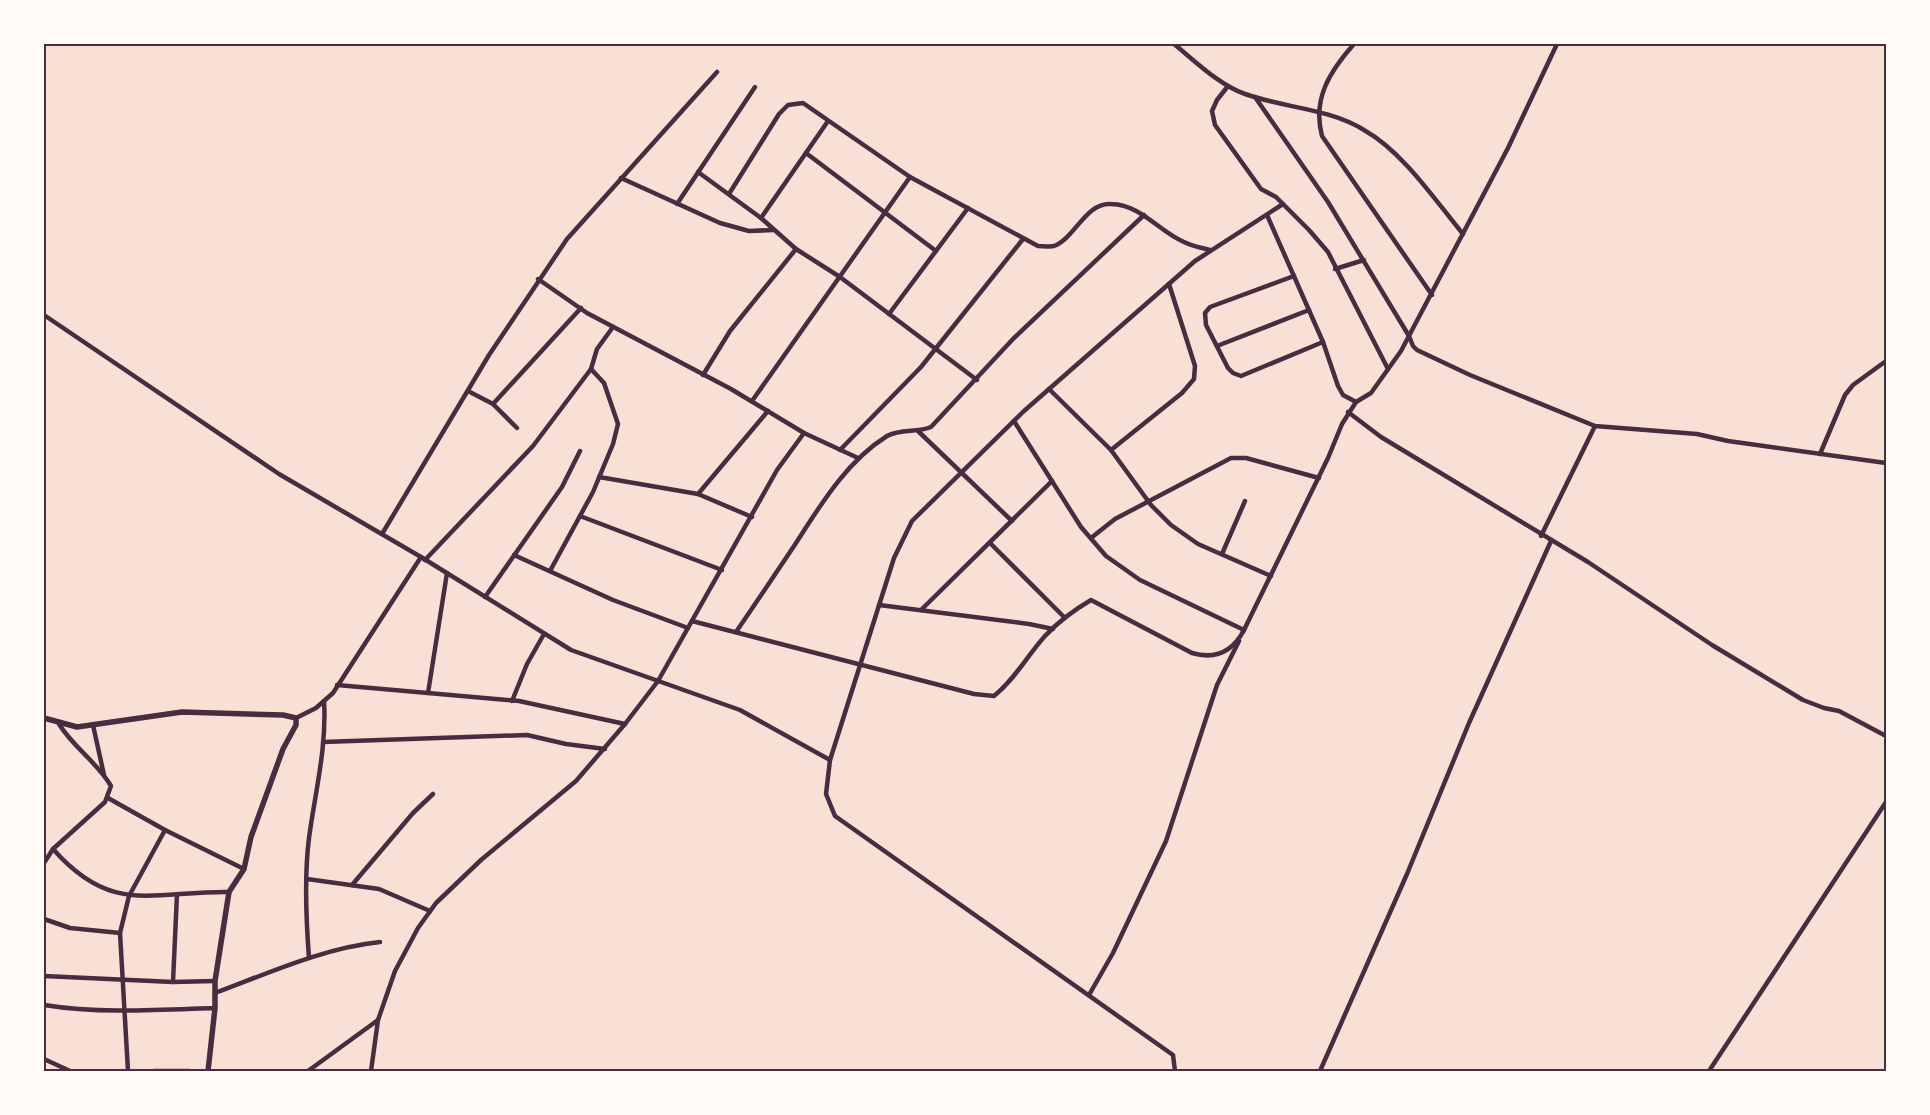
<svg xmlns="http://www.w3.org/2000/svg" width="1930" height="1115" viewBox="0 0 1930 1115" font-family="Manrope,sans-serif">
<style>
.lines{fill:none;stroke-linecap:round;stroke-linejoin:round}
.minor{stroke:#4a2c40;stroke-width:4.5}
.tertiary{stroke:#4a2c40;stroke-width:5.5}
.neatline{fill:none;stroke:#4a2c40;stroke-width:2}
</style>
<rect width="100%" height="100%" fill="#f7e1d7"/>
<g class="lines">
<!-- minor -->
<g class="minor">
<path d="M1174 44C1195 61 1219 85 1245 94 1284 108 1328 108 1364 130 1403 152 1435 200 1463 234"/>
<path d="M1354 44C1330 71 1312 99 1322 136L1432 295"/>
<path d="M1228 86 1217 100 1212 111 1215 125 1261 189 1276 197 1309 230 1328 252 1388 369"/>
<path d="M1255 97 1328 202 1409 336 1413 346 1417 350 1470 375 1595 426 1697 434 1728 441 1886 463"/>
<path d="M806 153 936 251"/>
<path d="M698 172 761 218 796 249 840 277 977 380"/>
<path d="M621 178 720 223 749 231 773 230"/>
<path d="M729 194 779 114 788 105 803 103 910 177 1038 246C1043 246 1049 247 1054 246 1075 238 1086 202 1111 204 1142 205 1158 231 1184 242 1192 246 1201 248 1210 250"/>
<path d="M677 204 755 87"/>
<path d="M1267 215 1323 342 1338 386 1343 395 1356 402 1371 393 1401 351 1508 148 1557 44"/>
<path d="M761 218 828 121"/>
<path d="M1335 269 1364 260"/>
<path d="M1294 276 1210 307 1205 313 1206 325 1228 368 1233 373 1241 376 1323 342"/>
<path d="M538 279 587 313 731 389 804 433 858 458"/>
<path d="M889 314 968 208"/>
<path d="M44 315 279 474 421 557 571 650 740 710 830 760"/>
<path d="M1217 346 1309 310"/>
<path d="M703 375 730 331 796 249"/>
<path d="M1049 389 1111 450 1151 505 1171 525 1198 544 1271 576"/>
<path d="M468 391 493 404 517 428"/>
<path d="M752 401 910 177"/>
<path d="M493 404 581 308"/>
<path d="M1348 412 1381 437 1588 562 1712 645 1803 700 1824 708 1839 711 1886 736"/>
<path d="M1014 421 1081 527 1106 556 1140 580 1244 630 1243 632"/>
<path d="M918 431 1012 521"/>
<path d="M840 450 921 367 1023 239"/>
<path d="M1111 450 1182 393 1194 379 1195 366 1169 284"/>
<path d="M1820 454 1845 395 1853 385 1886 361"/>
<path d="M599 477 698 494 752 517"/>
<path d="M698 494 768 411"/>
<path d="M580 516 722 570"/>
<path d="M382 534 489 355 567 239 717 72"/>
<path d="M1541 536 1595 426"/>
<path d="M1091 538 1115 519 1231 458H1246L1319 478"/>
<path d="M990 543 1065 618"/>
<path d="M1222 554 1245 501"/>
<path d="M514 555 613 600 688 628"/>
<path d="M425 560 533 446 591 369 597 349 613 327"/>
<path d="M550 571 593 492 613 444 618 424 604 383 591 369"/>
<path d="M485 597 562 487 580 451"/>
<path d="M879 605 1029 624 1053 629"/>
<path d="M921 610 1052 481"/>
<path d="M692 621 974 694 994 696C1015 679 1027 656 1045 636 1058 622 1074 610 1091 600L1192 653C1216 660 1233 651 1244 630L1328 458 1342 424 1356 402"/>
<path d="M736 632C756 603 776 573 796 543 821 504 847 461 887 436 901 428 917 433 931 427L1013 339 1144 215"/>
<path d="M337 685 519 701 625 724"/>
<path d="M428 693 447 573"/>
<path d="M512 701 527 664 544 634"/>
<path d="M296 718 316 708 333 693 421 557"/>
<path d="M93 725 104 775"/>
<path d="M323 742 527 735 566 744 605 749"/>
<path d="M108 798 165 830"/>
<path d="M53 849C112 916 152 891 229 892"/>
<path d="M44 863 53 849 105 802 111 786C97 762 73 747 59 724"/>
<path d="M307 879 379 889 430 911"/>
<path d="M352 885 413 813 433 794"/>
<path d="M44 919 70 928 120 933"/>
<path d="M309 958C306 919 304 877 309 838 315 793 327 747 324 701"/>
<path d="M44 976 173 982 215 981"/>
<path d="M173 982 177 894"/>
<path d="M215 993C269 973 323 948 380 942"/>
<path d="M1089 995 1113 953 1166 841 1217 685 1239 641"/>
<path d="M44 1005C100 1014 158 1010 215 1008"/>
<path d="M44 1059 70 1071"/>
<path d="M128 1071 120 933 129 896 165 830 244 869"/>
<path d="M154 1071H189"/>
<path d="M308 1071 378 1020"/>
<path d="M371 1071 378 1020 395 971 418 928 436 903 481 860 576 781 625 724 658 681 777 470 804 433"/>
<path d="M1175 1071 1173 1055 835 816 826 794 830 760 894 558 912 521 1024 411 1195 261 1283 204"/>
<path d="M1320 1071 1407 874 1469 723 1551 541"/>
<path d="M1709 1071 1886 802"/>
</g>
<!-- tertiary -->
<path class="tertiary" d="M44 718 77 727 182 712 283 715 296 718V725L283 749 251 837 244 869 229 892 215 981V1008L208 1071"/>
</g>
<!-- border -->
<rect width="1930" height="1115" fill="none" stroke="#fffaf5" stroke-width="90"/>
<rect x="45" y="45" width="1840" height="1025" class="neatline"/>
</svg>
